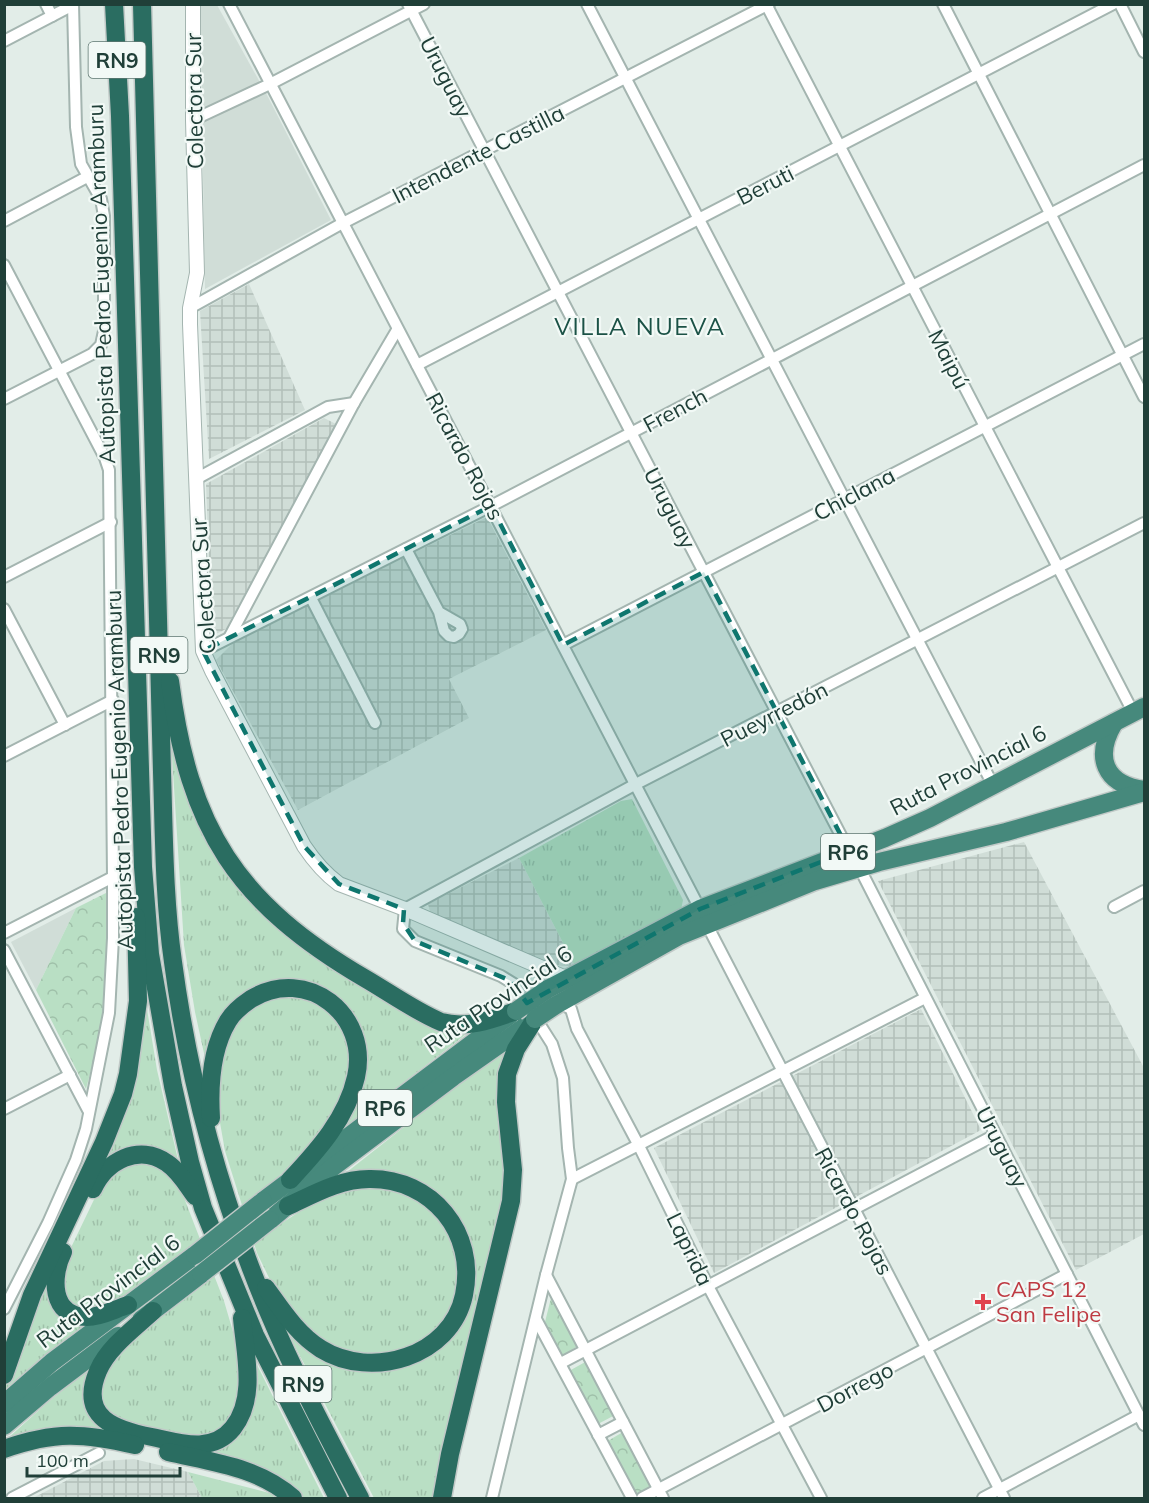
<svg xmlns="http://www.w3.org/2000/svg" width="1149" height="1503" viewBox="0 0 1149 1503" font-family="Mulish,sans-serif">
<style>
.built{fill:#d0ddd7}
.industrial{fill:url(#industrial-grid)}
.grass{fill:url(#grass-tufts)}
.park{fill:url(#park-crowns)}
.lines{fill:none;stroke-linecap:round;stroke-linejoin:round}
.minor-casing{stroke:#a4b5b0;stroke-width:14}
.tertiary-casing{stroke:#a4b5b0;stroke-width:16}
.trunk-casing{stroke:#c1c9c7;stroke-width:21}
.motorway-casing{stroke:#c1c9c7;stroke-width:21}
.minor{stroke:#fff;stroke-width:10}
.tertiary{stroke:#fff;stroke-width:14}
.trunk{stroke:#46897c;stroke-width:18}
.motorway{stroke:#2a6d61;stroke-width:18}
.trunk-bridge-casing{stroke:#c1c9c7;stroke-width:21;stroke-linecap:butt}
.trunk-bridge{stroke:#46897c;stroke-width:18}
.marked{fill:#0f766e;fill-opacity:0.2;stroke:#0f766e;stroke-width:4.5;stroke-dasharray:12 8;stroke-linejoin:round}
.health-dot{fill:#e0444e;stroke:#f2f9f6;stroke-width:2}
.labels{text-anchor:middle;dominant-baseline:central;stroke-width:4.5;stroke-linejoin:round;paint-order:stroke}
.shield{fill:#f2f9f6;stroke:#5f7771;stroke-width:1.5}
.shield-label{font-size:21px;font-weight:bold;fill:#203f38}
.street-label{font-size:22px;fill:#203f38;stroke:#f2f9f6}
.health-label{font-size:22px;fill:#be3a42;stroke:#f2f9f6;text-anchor:start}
.neighbourhood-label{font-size:24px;letter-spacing:1.5px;fill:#1b5246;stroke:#f2f9f6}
</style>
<defs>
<pattern id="industrial-grid" width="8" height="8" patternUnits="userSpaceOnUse" patternTransform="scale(1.5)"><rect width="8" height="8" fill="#d0ddd7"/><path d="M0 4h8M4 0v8" fill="none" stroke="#b2bfb9"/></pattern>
<pattern id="grass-tufts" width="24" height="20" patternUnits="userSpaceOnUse" patternTransform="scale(1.5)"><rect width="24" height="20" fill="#b9dfc4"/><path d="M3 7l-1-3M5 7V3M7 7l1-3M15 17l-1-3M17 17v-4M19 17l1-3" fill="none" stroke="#9fc0a9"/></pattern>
<pattern id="park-crowns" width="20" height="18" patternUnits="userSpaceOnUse" patternTransform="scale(1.5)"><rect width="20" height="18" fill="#b9dfc4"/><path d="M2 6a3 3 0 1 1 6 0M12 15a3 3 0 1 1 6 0" fill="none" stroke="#9fc0a9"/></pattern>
</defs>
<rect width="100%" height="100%" fill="#e2ede8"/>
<!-- built -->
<g class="built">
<path d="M200 5H217L267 95 331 220 205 289Z"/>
<path d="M76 908 36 990 11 942Z"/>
</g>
<!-- industrial -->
<g class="industrial">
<path d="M249 284 305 410 209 459 200 311Z"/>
<path d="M324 418 336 424 226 629 214 635 211 622 206 484Z"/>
<path d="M487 517 546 630 449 679 469 718 298 810 216 660 237 639Z"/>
<path d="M1024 842 1144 1068V1234L1076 1270 878 881Z"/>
<path d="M519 858 575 966 554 965 430 912 428 904Z"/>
<path d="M921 1009 981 1130 714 1273 654 1148Z"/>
<path d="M134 1459 188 1472 202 1498H33L104 1461Z"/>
</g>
<!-- grass -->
<g class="grass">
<path d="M170 724 181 764 264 909 469 1032 338 1133 352 1108 348 1009 262 986 207 1067 195 1012 184 945Z"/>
<path d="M632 799 683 900 681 910 575 966 519 858 621 801Z"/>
<path d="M271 996H307L339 1018 354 1067 336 1115 297 1160 261 1192 377 1128 273 1229 317 1200 346 1189 380 1185 422 1199 452 1232 462 1276 446 1320 409 1351 359 1359 312 1337 273 1286 257 1253 225 1151 219 1117 220 1068 230 1031 247 1010Z"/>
<path d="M145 997 157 1070 179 1164 170 1159 100 1168 48 1278 89 1326 5 1392V1385L10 1375 31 1310 93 1173Z"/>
<path d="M513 1044 509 1180 438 1498H374L287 1331 390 1370 469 1303 446 1205 347 1172 485 1063Z"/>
<path d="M149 1162 167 1172 181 1190 224 1301 236 1342 241 1388 232 1419 206 1441 124 1427 100 1405 102 1376 121 1352 139 1334 206 1283 191 1248 111 1306 83 1312 66 1299 63 1293 65 1260 102 1183 129 1163Z"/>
<path d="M251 1353 324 1498H300L264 1473 116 1436 11 1440 8 1438 47 1403 96 1363 94 1418 224 1445Z"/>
<path d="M188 1472 277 1495 271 1498H202Z"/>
</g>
<!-- park -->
<g class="park">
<path d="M108 892 110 938 106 1013 86 1089 36 990 76 908Z"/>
<path d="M552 1294 579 1345 563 1356 545 1322Z"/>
<path d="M587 1361 615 1415 598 1424 569 1371Z"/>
<path d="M623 1432 651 1486 634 1495 606 1442Z"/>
</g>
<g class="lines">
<!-- minor casing -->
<g class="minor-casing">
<g id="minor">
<path d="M46 4 52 16"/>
<path d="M229 4C384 307 545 606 700 909"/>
<path d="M408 4 849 851"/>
<path d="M587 4 993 785"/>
<path d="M766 4 1133 712"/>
<path d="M943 4 1144 397"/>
<path d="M1120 4 1144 52"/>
<path d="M4 41 73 5"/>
<path d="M193 120 270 84 424 4"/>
<path d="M4 221 87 177"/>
<path d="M4 265 105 458 109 470 113 877V938L109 1013 86 1129 76 1160 48 1223 4 1309"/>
<path d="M190 308 341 224 769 4"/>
<path d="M417 365 1113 4"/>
<path d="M4 399 92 354 101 345 104 331V216L101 199 81 164 76 127 73 4"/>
<path d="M196 479 328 407 354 403"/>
<path d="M406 549 439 612 444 631 449 636 454 637 459 634 462 629 460 624 439 612"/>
<path d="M4 577 111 522"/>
<path d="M311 598 375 723"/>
<path d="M4 609 65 725"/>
<path d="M230 636 354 403 397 330"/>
<path d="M563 645 1144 344"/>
<path d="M203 651 491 506 1144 165"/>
<path d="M4 756 113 700"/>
<path d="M859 867 1144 1425"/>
<path d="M1114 907 1144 891"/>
<path d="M706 923 1004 1498"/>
<path d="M4 933 113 877"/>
<path d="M4 950 88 1110"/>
<path d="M560 1003 571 1009 577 1029 638 1144 708 1286 821 1498"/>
<path d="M4 1109 70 1075"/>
<path d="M572 1179 925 998"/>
<path d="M546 1275 663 1498"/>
<path d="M536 1319 632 1498"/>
<path d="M561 1363 995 1135"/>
<path d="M598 1435 623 1422"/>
<path d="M12 1498 99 1453"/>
<path d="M492 1498 546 1275 572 1179 568 1148 563 1078 552 1044 514 984 501 976 415 941 403 929 405 909 636 784 1144 523"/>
<path d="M642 1498 1067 1274"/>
<path d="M983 1498 1139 1415"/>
</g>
</g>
<!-- tertiary casing -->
<g class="tertiary-casing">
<path id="tertiary" d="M193 4V120L197 273 190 308V324L203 651 212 671 304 846C314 861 324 873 339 884L405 909 566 978"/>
</g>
<!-- trunk casing -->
<g class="trunk-casing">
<g id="trunk">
<path d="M1114 723C1094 757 1104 784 1144 790"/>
<path d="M548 989 700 909 885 838 930 818 1144 707"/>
<path d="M556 1005 679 936 815 881 879 862 1006 832 1144 792"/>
<path d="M263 1201 510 1015"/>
<path d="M270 1220 333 1167 453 1077 534 1020"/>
<path d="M141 1320 201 1274"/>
<path d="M4 1404 52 1362 195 1255"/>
<path d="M4 1426 50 1387 118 1336"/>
</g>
</g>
<!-- motorway casing -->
<g class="motorway-casing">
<g id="motorway">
<path d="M114 4 120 116 143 867 150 954 173 1086 190 1162 203 1208 255 1335 338 1498"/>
<path d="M142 4 162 772C164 835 164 899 173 962 189 1082 221 1199 268 1311 295 1375 328 1437 360 1498"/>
<path d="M170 681C189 829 236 903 366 979 390 993 415 1011 441 1022 467 1029 491 1020 516 1011"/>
<path d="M211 1118C209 1085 211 1049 228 1021 234 1011 242 1005 251 999 307 965 370 1015 356 1077 347 1118 318 1150 290 1180"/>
<path d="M93 1189C106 1161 139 1143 167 1163 179 1171 187 1185 195 1196"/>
<path d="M63 1252C51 1276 50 1317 87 1317 101 1317 115 1309 128 1305"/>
<path d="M266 1288C282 1310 297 1334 321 1349 371 1380 451 1357 464 1295 477 1233 432 1178 369 1179 340 1179 314 1194 288 1206"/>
<path d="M153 1311C135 1328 108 1347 98 1371 78 1418 116 1430 152 1437 180 1443 212 1454 233 1428 257 1398 245 1353 242 1318"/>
<path d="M4 1375 32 1295 104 1142 123 1094 128 1074 138 1001 136 917"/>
<path d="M4 1449C55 1431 83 1433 135 1445"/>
<path d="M168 1452C211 1462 259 1467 293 1498"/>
<path d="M442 1498 450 1454 511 1201 513 1170 506 1102 507 1074 516 1049 535 1019"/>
</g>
</g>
<!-- minor -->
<use href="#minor" class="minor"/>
<!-- tertiary -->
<use href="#tertiary" class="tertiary"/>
<!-- trunk -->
<use href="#trunk" class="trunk"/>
<!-- motorway -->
<use href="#motorway" class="motorway"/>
<!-- trunk-bridge casing -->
<g class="trunk-bridge-casing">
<g id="trunk-bridge">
<path d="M516 1011 548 989"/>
<path d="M535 1019 556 1005"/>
<path d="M195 1255 263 1201"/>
<path d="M201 1274 270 1220"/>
</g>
</g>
<!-- trunk-bridge -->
<use href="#trunk-bridge" class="trunk-bridge"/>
</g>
<!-- marked area -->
<path class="marked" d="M491 506 563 645 704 572 849 851 700 909 527 1003 509 980 415 941 403 923 404 909 339 884 304 846 203 651Z"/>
<!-- markers -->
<path class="health-dot" d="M980 1293h6v6h6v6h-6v6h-6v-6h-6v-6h6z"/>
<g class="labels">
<!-- shield labels -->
<g class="shield">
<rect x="88.5" y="42" width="57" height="36" rx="4.5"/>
<rect x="130.5" y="637" width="57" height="36" rx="4.5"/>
<rect x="821" y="834" width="54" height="36" rx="4.5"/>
<rect x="358" y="1090" width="54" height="36" rx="4.5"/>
<rect x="274.5" y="1366" width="57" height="36" rx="4.5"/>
</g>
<g class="shield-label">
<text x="117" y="60">RN9</text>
<text x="159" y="655">RN9</text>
<text x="848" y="852">RP6</text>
<text x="385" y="1108">RP6</text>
<text x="303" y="1384">RN9</text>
</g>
<!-- street labels -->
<g class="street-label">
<text transform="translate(446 77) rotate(63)">Uruguay</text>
<text transform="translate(194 101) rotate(-91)">Colectora Sur</text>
<text transform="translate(478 154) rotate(-27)">Intendente Castilla</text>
<text transform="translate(765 185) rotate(-27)">Beruti</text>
<text transform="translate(101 284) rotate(-92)">Autopista Pedro Eugenio Aramburu</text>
<text transform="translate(949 359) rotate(63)">Maipú</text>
<text transform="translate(675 410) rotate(-28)">French</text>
<text transform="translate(465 456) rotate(62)">Ricardo Rojas</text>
<text transform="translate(854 494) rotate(-28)">Chiclana</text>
<text transform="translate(670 508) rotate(63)">Uruguay</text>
<text transform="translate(203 586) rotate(-94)">Colectora Sur</text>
<text transform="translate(774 714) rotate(-27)">Pueyrredón</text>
<text transform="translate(119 770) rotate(-92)">Autopista Pedro Eugenio Aramburu</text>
<text transform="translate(968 770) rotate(-27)">Ruta Provincial 6</text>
<text transform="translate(498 999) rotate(-34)">Ruta Provincial 6</text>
<text transform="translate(1002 1147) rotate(63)">Uruguay</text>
<text transform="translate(854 1211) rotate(62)">Ricardo Rojas</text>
<text transform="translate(690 1249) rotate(64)">Laprida</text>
<text transform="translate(108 1291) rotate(-37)">Ruta Provincial 6</text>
<text transform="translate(855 1387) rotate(-28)">Dorrego</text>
</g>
<!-- health labels -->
<g class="health-label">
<text x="996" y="1289">CAPS 12<tspan x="996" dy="25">San Felipe</tspan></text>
</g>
<!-- neighbourhood labels -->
<g class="neighbourhood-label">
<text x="640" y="326">VILLA NUEVA</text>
</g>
</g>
<!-- border -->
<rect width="1149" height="1503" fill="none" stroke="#203f38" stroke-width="12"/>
<!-- scale -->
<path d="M27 1467v9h153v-9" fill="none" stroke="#203f38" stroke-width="3"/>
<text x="36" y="1467" font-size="18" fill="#203f38" stroke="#f2f9f6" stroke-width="4.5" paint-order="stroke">100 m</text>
</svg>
